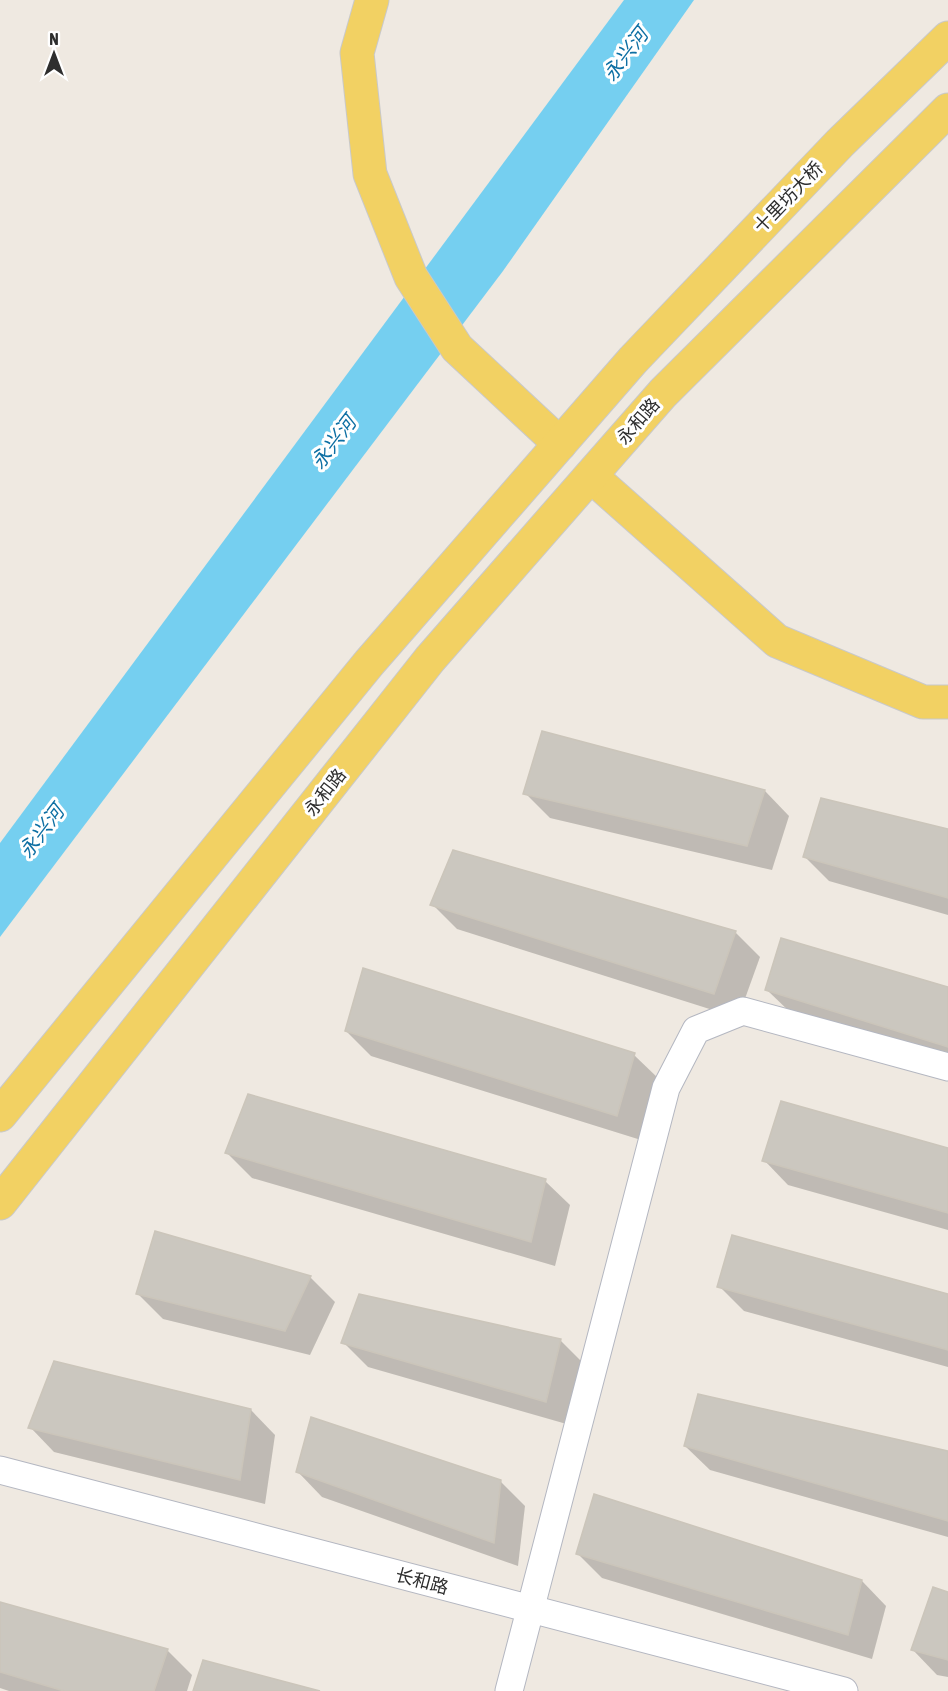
<svg xmlns="http://www.w3.org/2000/svg" width="948" height="1691" viewBox="0 0 948 1691" font-family="'Asap Condensed','Noto Sans SC',sans-serif">
<style>
.water{fill:#75cff0}
.shadow{fill:#0003}
.building{fill:#cbc7bf;stroke:#cbc5ba;stroke-width:1.5}
.lines{fill:none;stroke-linecap:round;stroke-linejoin:round}
.minor-casing{stroke:#b4b7c1;stroke-width:29}
.major-casing{stroke:#c9c9c9;stroke-width:35}
.minor{stroke:#fff;stroke-width:27}
.major{stroke:#f2d163;stroke-width:33}
.labels{text-anchor:middle;dominant-baseline:central;stroke-width:6;stroke-linejoin:round;paint-order:stroke}
.street-label{font-size:18px;fill:#2e2e2e;stroke:#fff}
.water-label{font-size:20px;font-style:italic;fill:#0d6fa3;stroke:#fff}
</style>
<rect width="100%" height="100%" fill="#efe9e1"/>
<!-- water -->
<path class="water" d="M624 0H694L503 271 0 937V843Z"/>
<!-- shadow -->
<g class="shadow">
<path d="M543 732 765 791 789 816 772 870 550 818 525 793Z"/>
<path d="M948 831V915L829 881 805 857Z"/>
<path d="M432 904 735 932 760 957 738 1018 457 929Z"/>
<path d="M948 988V1063L792 1014 767 990Z"/>
<path d="M346 1031 634 1055 659 1079 641 1140 371 1056Z"/>
<path d="M948 1149V1230L788 1185 764 1160Z"/>
<path d="M227 1153 545 1181 570 1205 555 1266 252 1178Z"/>
<path d="M310 1277 335 1302 310 1355 163 1319 138 1294Z"/>
<path d="M719 1286 948 1295V1367L744 1311Z"/>
<path d="M560 1340 585 1365 570 1425 368 1367 343 1342Z"/>
<path d="M251 1410 275 1435 265 1504 54 1452 30 1427Z"/>
<path d="M685 1446 948 1453V1537L710 1470Z"/>
<path d="M298 1472 500 1481 525 1506 518 1566 322 1497Z"/>
<path d="M577 1553 862 1581 886 1606 872 1659 602 1578Z"/>
<path d="M948 1593V1677L937 1675 913 1650Z"/>
<path d="M0 1604 168 1651 192 1675 187 1691H9L0 1688Z"/>
</g>
<!-- building -->
<g class="building">
<path d="M542 731 765 790 747 846 523 794Z"/>
<path d="M821 798 948 829V898L803 857Z"/>
<path d="M453 850 736 931 714 994 430 905Z"/>
<path d="M781 938 948 987V1047L765 990Z"/>
<path d="M363 968 635 1053 617 1116 345 1031Z"/>
<path d="M248 1094 546 1179 531 1242 225 1153Z"/>
<path d="M781 1101 948 1148V1213L762 1161Z"/>
<path d="M155 1231 311 1276 285 1331 136 1294Z"/>
<path d="M732 1235 948 1294V1350L717 1287Z"/>
<path d="M359 1294 561 1339 546 1402 341 1343Z"/>
<path d="M54 1361 251 1409 240 1480 28 1428Z"/>
<path d="M698 1394 948 1451V1521L684 1446Z"/>
<path d="M311 1417 501 1480 494 1543 296 1472Z"/>
<path d="M594 1494 862 1580 848 1635 576 1554Z"/>
<path d="M933 1587 948 1592V1660L911 1650Z"/>
<path d="M0 1602 168 1649 154 1691H64L0 1672Z"/>
<path d="M203 1660 320 1691H193Z"/>
</g>
<g class="lines">
<!-- minor casing -->
<g class="minor-casing">
<g id="minor">
<path d="M0 1470 844 1691"/>
<path d="M509 1691 666 1088 696 1030 743 1011 948 1067"/>
</g>
</g>
<!-- major casing -->
<g class="major-casing">
<g id="major">
<path d="M372 0 357 53 370 174 411 277 457 348 560 444"/>
<path d="M591 476 777 641 923 702H948"/>
<path d="M0 1115 369 663 633 360 840 143 948 38"/>
<path d="M0 1203 430 659 663 393 948 110"/>
</g>
</g>
<!-- minor -->
<use href="#minor" class="minor"/>
<!-- major -->
<use href="#major" class="major"/>
</g>
<g class="labels">
<!-- street labels -->
<g class="street-label">
<text transform="translate(788 197) rotate(-46)">十里坊大桥</text>
<text transform="translate(638 421) rotate(-49)">永和路</text>
<text transform="translate(325 792) rotate(-52)">永和路</text>
<text transform="translate(422 1581) rotate(15)">长和路</text>
</g>
<!-- water labels -->
<g class="water-label">
<text transform="translate(625 54) rotate(-53)">永兴河</text>
<text transform="translate(333 442) rotate(-53)">永兴河</text>
<text transform="translate(41 831) rotate(-53)">永兴河</text>
</g>
</g>
<!-- north arrow -->
<g transform="translate(54 54)" stroke="#ffffff" stroke-width="4.5" paint-order="stroke">
<path d="M0-4.5L10 22L0 15L-10 22Z" fill="#2e2e2e"/>
<text y="-9" font-size="16" font-weight="bold" text-anchor="middle" fill="#2e2e2e">N</text>
</g>
</svg>
